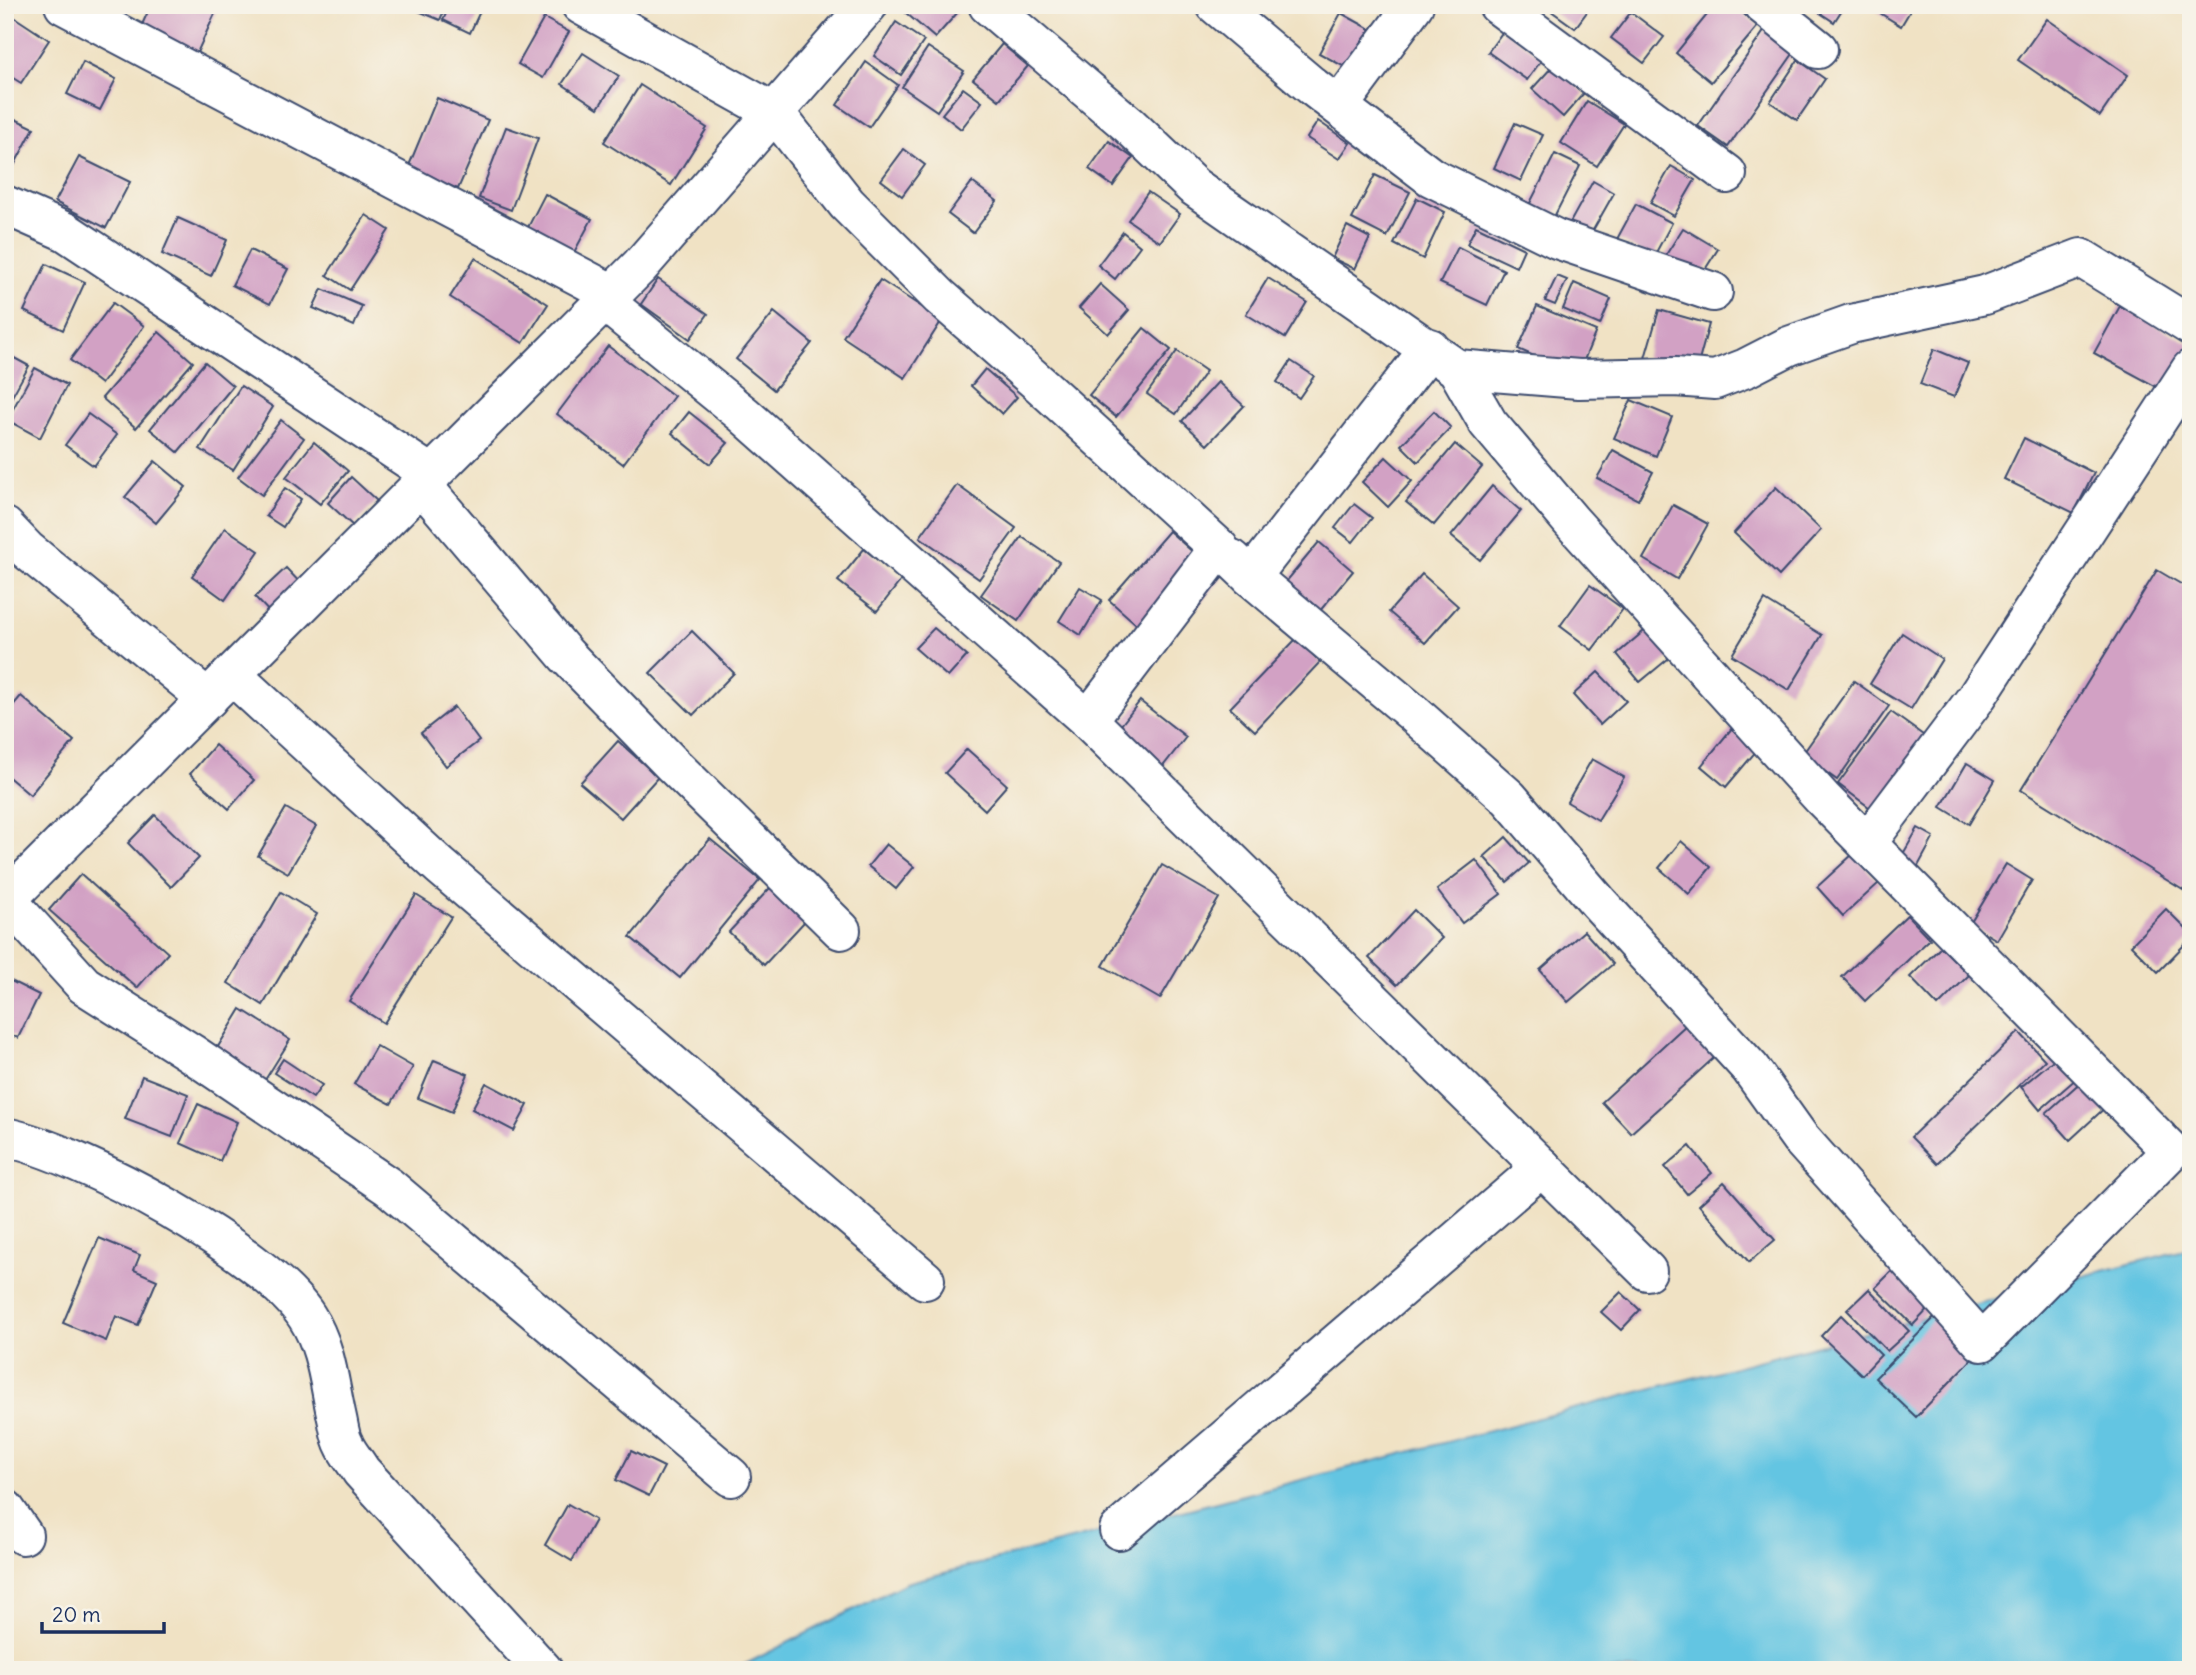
<svg xmlns="http://www.w3.org/2000/svg" width="2196" height="1675" viewBox="0 0 2196 1675" font-family="Delius,sans-serif">
<style>
.water{fill:#64c5e2;stroke:#407aa0;stroke-width:2}
.building{fill:#d2a1c4}
.lines{fill:none;stroke-linecap:round;stroke-linejoin:round}
.street-casing{stroke:#3b4a6d;stroke-width:42}
.street{stroke:#fff;stroke-width:38}
</style>
<rect width="100%" height="100%" fill="#f7f3e8"/>
<filter id="ink" filterUnits="userSpaceOnUse"><feTurbulence type="fractalNoise" baseFrequency=".0143" numOctaves="2"/><feDisplacementMap in="SourceGraphic" scale="14" xChannelSelector="R" yChannelSelector="G"/><feConvolveMatrix kernelMatrix="1 2 1 2 8 2 1 2 1" color-interpolation-filters="sRGB"/></filter>
<filter id="wash" filterUnits="userSpaceOnUse"><feTurbulence type="fractalNoise" baseFrequency=".00686" numOctaves="4" result="noise"/><feDisplacementMap in="SourceGraphic" scale="28" xChannelSelector="R" yChannelSelector="G"/><feGaussianBlur stdDeviation="1.57" result="paint"/><feColorMatrix in="noise" values="0 0 0 0 0 0 0 0 0 0 0 0 0 0 0 0 0 1.4 0 .05"/><feComposite in="paint" operator="in"/></filter>
<g filter="url(#wash)">
<rect width="100%" height="100%" fill="#f0e2c4"/>
<!-- water -->
<path class="water" d="M2191 1248V1670H734L906 1583Z"/>
<g id="blocks">
<!-- building -->
<g class="building">
<path d="M93 5H123L118 17Z"/>
<path d="M151 5H219L196 55 140 29Z"/>
<path d="M404 5H446L440 20Z"/>
<path d="M450 5H483L470 33 443 20Z"/>
<path d="M901 5H950L958 12 935 38 899 7Z"/>
<path d="M1543 5H1592L1575 28Z"/>
<path d="M1715 5H1733L1758 26 1711 82 1676 53Z"/>
<path d="M1808 5H1845L1834 22Z"/>
<path d="M1867 5H1901L1910 11 1901 26Z"/>
<path d="M5 11 49 40 21 83 5 73Z"/>
<path d="M1631 12 1664 37 1644 63 1611 38Z"/>
<path d="M1341 13 1372 30 1350 70 1319 53Z"/>
<path d="M544 18 569 32 543 78 518 64Z"/>
<path d="M2047 19 2128 75 2100 116 2018 60Z"/>
<path d="M896 22 924 41 901 75 874 56Z"/>
<path d="M1504 30 1543 58 1527 80 1488 52Z"/>
<path d="M1765 30 1795 51 1728 147 1698 126Z"/>
<path d="M1002 44 1028 66 999 100 973 79Z"/>
<path d="M928 47 964 71 937 111 902 87Z"/>
<path d="M583 53 619 76 598 108 562 84Z"/>
<path d="M1798 60 1825 79 1797 120 1770 102Z"/>
<path d="M83 62 116 79 100 110 67 94Z"/>
<path d="M866 62 898 85 869 127 837 105Z"/>
<path d="M1553 66 1584 93 1563 117 1532 89Z"/>
<path d="M640 85 707 128 671 185 604 142Z"/>
<path d="M963 88 982 102 961 129 942 114Z"/>
<path d="M437 98 488 120 458 189 408 168Z"/>
<path d="M1587 101 1624 124 1597 166 1561 143Z"/>
<path d="M11 117 34 128 8 177 5 176V129Z"/>
<path d="M1318 121 1350 143 1339 159 1307 138Z"/>
<path d="M1515 123 1543 135 1521 181 1494 168Z"/>
<path d="M506 127 538 138 511 210 479 198Z"/>
<path d="M1109 141 1133 158 1113 186 1089 169Z"/>
<path d="M904 149 925 165 902 196 881 180Z"/>
<path d="M1555 154 1580 166 1553 219 1528 207Z"/>
<path d="M79 157 130 182 106 228 55 202Z"/>
<path d="M1671 166 1695 180 1674 216 1650 203Z"/>
<path d="M1375 175 1410 192 1387 237 1352 219Z"/>
<path d="M1593 181 1614 193 1588 239 1567 228Z"/>
<path d="M972 182 997 201 973 233 948 214Z"/>
<path d="M1148 192 1180 214 1160 242 1128 220Z"/>
<path d="M545 194 592 219 571 258 525 233Z"/>
<path d="M1417 198 1445 212 1423 259 1394 244Z"/>
<path d="M1636 204 1672 223 1653 258 1617 239Z"/>
<path d="M366 215 389 230 350 290 327 275Z"/>
<path d="M178 218 227 240 211 276 162 254Z"/>
<path d="M1347 226 1370 238 1355 269 1332 258Z"/>
<path d="M1476 226 1524 249 1516 267 1467 244Z"/>
<path d="M1683 228 1718 249 1699 279 1664 258Z"/>
<path d="M1123 232 1140 246 1115 279 1098 265Z"/>
<path d="M1458 247 1504 270 1487 305 1440 283Z"/>
<path d="M250 250 288 269 270 304 232 285Z"/>
<path d="M475 258 548 304 523 343 450 297Z"/>
<path d="M46 264 85 282 63 330 24 311Z"/>
<path d="M1557 276 1567 280 1555 305 1545 301Z"/>
<path d="M1268 278 1307 302 1285 338 1246 314Z"/>
<path d="M658 279 708 314 690 339 641 304Z"/>
<path d="M880 280 942 320 905 378 843 337Z"/>
<path d="M1574 283 1611 299 1600 325 1563 309Z"/>
<path d="M1100 284 1129 310 1108 334 1079 308Z"/>
<path d="M322 289 362 306 354 326 313 308Z"/>
<path d="M113 303 144 326 101 384 70 360Z"/>
<path d="M1537 306 1596 331 1578 375 1518 349Z"/>
<path d="M2120 306 2191 344 2166 392 2094 353Z"/>
<path d="M1659 310 1709 324 1696 372 1645 358Z"/>
<path d="M774 312 812 343 774 390 736 359Z"/>
<path d="M1144 328 1171 350 1116 417 1089 395Z"/>
<path d="M159 332 193 362 136 428 102 398Z"/>
<path d="M608 346 674 396 623 464 557 414Z"/>
<path d="M1934 349 1968 363 1954 397 1920 384Z"/>
<path d="M1177 351 1206 371 1176 414 1147 394Z"/>
<path d="M5 353 29 366 5 409Z"/>
<path d="M1291 361 1314 376 1299 398 1277 382Z"/>
<path d="M205 362 233 386 178 452 150 429Z"/>
<path d="M35 368 67 385 40 438 7 420Z"/>
<path d="M985 369 1017 397 1002 414 971 386Z"/>
<path d="M1218 382 1244 406 1207 445 1182 421Z"/>
<path d="M241 386 273 407 233 470 200 449Z"/>
<path d="M1631 400 1672 417 1656 456 1614 438Z"/>
<path d="M1434 411 1451 428 1418 462 1401 445Z"/>
<path d="M689 412 728 443 710 464 672 433Z"/>
<path d="M88 414 117 435 94 466 65 445Z"/>
<path d="M281 420 304 438 262 495 238 477Z"/>
<path d="M2024 438 2094 473 2074 513 2004 479Z"/>
<path d="M314 442 348 471 320 504 286 477Z"/>
<path d="M1455 444 1482 467 1434 525 1406 502Z"/>
<path d="M1613 450 1653 472 1638 500 1597 478Z"/>
<path d="M1386 457 1412 481 1388 507 1362 482Z"/>
<path d="M155 461 186 487 156 523 125 497Z"/>
<path d="M351 477 377 501 353 526 328 503Z"/>
<path d="M957 485 1016 528 979 579 920 537Z"/>
<path d="M1492 486 1521 511 1480 560 1451 536Z"/>
<path d="M1776 487 1821 530 1779 576 1734 533Z"/>
<path d="M285 488 301 499 283 527 266 516Z"/>
<path d="M1354 504 1372 518 1353 542 1335 528Z"/>
<path d="M1673 505 1708 524 1677 579 1643 559Z"/>
<path d="M225 528 259 551 225 600 192 576Z"/>
<path d="M1169 531 1222 578 1162 647 1109 600Z"/>
<path d="M1022 537 1059 562 1018 621 981 595Z"/>
<path d="M1319 542 1353 571 1319 612 1285 583Z"/>
<path d="M864 549 902 579 877 611 838 581Z"/>
<path d="M286 568 305 588 275 618 255 597Z"/>
<path d="M2157 570 2191 590V895L2021 790Z"/>
<path d="M1422 574 1458 606 1425 643 1389 612Z"/>
<path d="M1590 585 1623 609 1592 650 1560 626Z"/>
<path d="M1080 587 1102 600 1081 635 1059 621Z"/>
<path d="M1765 600 1822 635 1789 690 1732 655Z"/>
<path d="M1650 626 1674 654 1640 682 1617 654Z"/>
<path d="M934 628 967 656 948 677 915 648Z"/>
<path d="M692 631 734 673 693 715 650 673Z"/>
<path d="M1902 633 1942 659 1911 709 1870 684Z"/>
<path d="M1297 638 1320 662 1255 731 1230 708Z"/>
<path d="M1598 672 1626 701 1600 725 1573 695Z"/>
<path d="M1854 681 1889 706 1837 780 1802 755Z"/>
<path d="M21 696 74 741 30 795 5 774V715Z"/>
<path d="M1140 701 1186 737 1160 770 1114 734Z"/>
<path d="M454 707 479 741 446 766 421 733Z"/>
<path d="M1891 712 1934 743 1881 816 1838 784Z"/>
<path d="M1737 722 1763 743 1726 787 1701 766Z"/>
<path d="M618 741 658 777 621 818 580 783Z"/>
<path d="M215 745 254 780 229 809 190 774Z"/>
<path d="M967 749 1007 785 985 810 945 773Z"/>
<path d="M1592 759 1624 777 1598 820 1567 802Z"/>
<path d="M1967 763 1995 780 1969 824 1941 807Z"/>
<path d="M286 808 316 826 288 873 258 856Z"/>
<path d="M155 815 199 858 171 887 128 843Z"/>
<path d="M1918 828 1934 837 1917 868 1900 859Z"/>
<path d="M1506 837 1529 863 1507 882 1484 857Z"/>
<path d="M710 839 760 880 680 978 630 937Z"/>
<path d="M1681 841 1711 867 1689 894 1659 868Z"/>
<path d="M886 844 914 867 896 889 868 866Z"/>
<path d="M1853 854 1879 883 1843 916 1817 887Z"/>
<path d="M1476 860 1501 894 1462 923 1437 890Z"/>
<path d="M2006 864 2032 880 1997 940 1970 924Z"/>
<path d="M1162 865 1219 898 1160 999 1103 966Z"/>
<path d="M81 874 168 953 137 988 49 910Z"/>
<path d="M770 888 805 921 764 965 729 932Z"/>
<path d="M281 892 317 914 263 1005 228 983Z"/>
<path d="M416 895 451 917 384 1023 349 1001Z"/>
<path d="M2166 909 2191 934V938L2158 972 2131 945Z"/>
<path d="M1414 910 1442 938 1397 985 1369 958Z"/>
<path d="M1907 915 1930 939 1865 1001 1842 977Z"/>
<path d="M1584 931 1613 964 1568 1002 1540 970Z"/>
<path d="M1941 947 1969 975 1938 1006 1910 977Z"/>
<path d="M5 978 39 995 18 1038 5 1032Z"/>
<path d="M241 1009 290 1040 265 1080 216 1050Z"/>
<path d="M1687 1024 1716 1056 1631 1133 1602 1102Z"/>
<path d="M2019 1032 2045 1060 1937 1164 1911 1137Z"/>
<path d="M376 1046 413 1067 391 1104 354 1084Z"/>
<path d="M2058 1056 2077 1078 2040 1110 2021 1087Z"/>
<path d="M283 1059 322 1085 313 1098 274 1073Z"/>
<path d="M434 1060 468 1074 452 1112 418 1098Z"/>
<path d="M142 1076 188 1094 172 1137 125 1119Z"/>
<path d="M2084 1079 2108 1105 2070 1140 2046 1113Z"/>
<path d="M486 1083 528 1105 514 1131 472 1109Z"/>
<path d="M198 1104 237 1122 220 1161 180 1143Z"/>
<path d="M1690 1146 1712 1173 1687 1194 1665 1167Z"/>
<path d="M1724 1182 1775 1240 1749 1262 1699 1205Z"/>
<path d="M99 1238 140 1255 134 1270 157 1280 138 1325 116 1316 106 1341 63 1323Z"/>
<path d="M1898 1265 1935 1302 1913 1325 1875 1288Z"/>
<path d="M1869 1289 1909 1331 1887 1351 1847 1310Z"/>
<path d="M1621 1292 1640 1310 1621 1330 1601 1312Z"/>
<path d="M1944 1308 1984 1347 1916 1417 1875 1378Z"/>
<path d="M1841 1315 1881 1355 1862 1375 1821 1336Z"/>
<path d="M631 1451 664 1467 649 1496 616 1480Z"/>
<path d="M568 1504 595 1520 572 1561 545 1545Z"/>
</g>
</g>
</g>
<g filter="url(#ink)">
<use href="#blocks" fill-opacity="0" stroke="#3b4a6d" stroke-width="2"/>
<g class="lines">
<!-- street casing -->
<g class="street-casing">
<g id="street">
<path d="M64 5 613 294"/>
<path d="M581 5 775 113 847 204 940 297 1042 386 1219 548 1088 720 744 415 605 302"/>
<path d="M988 5 1129 125 1193 186 1457 369 1488 423 1571 521 1822 798 2171 1151 1982 1342 1800 1138 1750 1068 1598 902 1509 798 1413 713 1251 577"/>
<path d="M1216 5 1313 87 1431 177 1557 239 1713 292"/>
<path d="M1498 5 1727 174"/>
<path d="M1763 5 1818 49"/>
<path d="M1339 106 1414 5"/>
<path d="M5 205 66 232 432 475"/>
<path d="M1457 369 1579 379 1675 377 1715 380 1746 368 1789 346 1851 324 1985 295 2081 258 2191 326"/>
<path d="M422 485 566 655 673 765 841 930"/>
<path d="M5 527 27 550 208 699"/>
<path d="M1232 559 1251 577 1430 348"/>
<path d="M232 675 440 866 925 1280"/>
<path d="M1088 720 1647 1271"/>
<path d="M1867 843 1976 698 2191 369"/>
<path d="M7 900 84 985 191 1053 389 1187 731 1477"/>
<path d="M5 901 640 266 868 5"/>
<path d="M5 1137C80 1152 266 1252 307 1317 327 1348 329 1384 337 1418 339 1427 340 1437 344 1444 348 1454 356 1462 361 1471L543 1670"/>
<path d="M5 1509 23 1535"/>
<path d="M1119 1530 1542 1167"/>
</g>
</g>
<!-- street -->
<use href="#street" class="street"/>
</g>
</g>
<!-- margin -->
<rect width="2196" height="1675" fill="none" stroke="#f7f3e8" stroke-width="28"/>
<!-- scale -->
<path d="M42 1622v10h122v-10" fill="none" stroke="#1b2f5e" stroke-width="3.5"/>
<text x="52" y="1622" font-size="21" fill="#1b2f5e" stroke="#f7f3e8" stroke-width="5" paint-order="stroke">20 m</text>
</svg>
